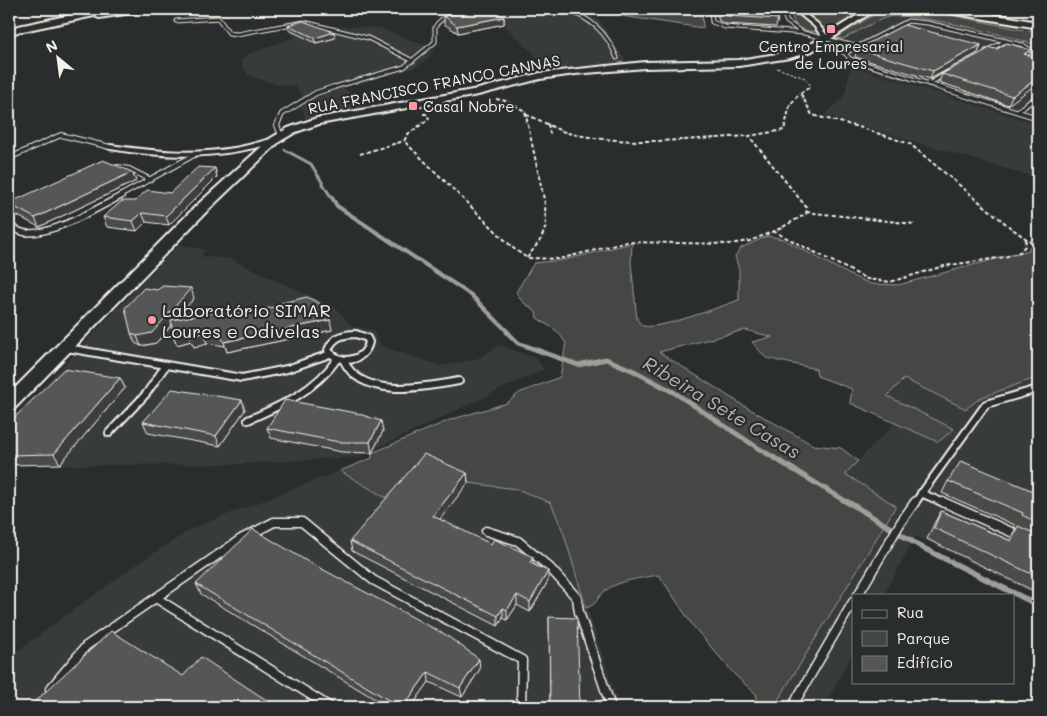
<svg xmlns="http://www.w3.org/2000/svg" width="1047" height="716" viewBox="0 0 1047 716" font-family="Mali,sans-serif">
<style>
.built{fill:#373a3a}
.green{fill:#444645;stroke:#9c9c96}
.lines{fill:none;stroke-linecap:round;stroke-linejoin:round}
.stream-far3{stroke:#9f9f9a;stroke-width:3}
.stream-far2{stroke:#9f9f9a;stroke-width:4}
.stream-far1{stroke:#9f9f9a;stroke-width:5}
.stream{stroke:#9f9f9a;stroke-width:5.5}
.lane-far4-casing{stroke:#f4f1e8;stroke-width:5}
.lane-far3-casing{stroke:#f4f1e8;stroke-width:6}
.lane-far2-casing{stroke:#f4f1e8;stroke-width:8}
.lane-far1-casing{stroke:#f4f1e8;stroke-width:10}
.lane-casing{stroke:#f4f1e8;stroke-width:11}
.street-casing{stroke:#f4f1e8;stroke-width:4}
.secondary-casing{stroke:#f4f1e8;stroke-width:4}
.highway-casing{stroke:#f4f1e8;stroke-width:4}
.path-far1{stroke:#f4f1e8;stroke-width:1;stroke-dasharray:2.5 2;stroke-linecap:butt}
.path{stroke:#f4f1e8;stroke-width:2;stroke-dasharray:4 2.5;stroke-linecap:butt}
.lane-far4{stroke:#2a2d2e;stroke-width:3}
.lane-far3{stroke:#2a2d2e;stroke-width:4}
.lane-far2{stroke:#2a2d2e;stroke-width:5}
.lane-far1{stroke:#2a2d2e;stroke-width:6}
.lane{stroke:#2a2d2e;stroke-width:8}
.street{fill:#2a2d2e;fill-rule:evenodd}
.secondary{fill:#2a2d2e;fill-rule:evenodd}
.highway{fill:#2a2d2e;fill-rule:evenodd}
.wall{fill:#494b4a;stroke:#f4f1e8}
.shaded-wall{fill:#3c3d3c;stroke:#f4f1e8}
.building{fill:#555756;stroke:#f4f1e8}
.poi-dot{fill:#ff9aa2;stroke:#2a2d2e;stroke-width:2}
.labels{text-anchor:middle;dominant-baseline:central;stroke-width:4.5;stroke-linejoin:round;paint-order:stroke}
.far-poi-label{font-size:15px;fill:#f4f1e8;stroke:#2a2d2e}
.far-street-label{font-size:15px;fill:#f4f1e8;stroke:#2a2d2e}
.poi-label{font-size:18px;fill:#f4f1e8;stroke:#2a2d2e;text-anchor:start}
.water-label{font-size:19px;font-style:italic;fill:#b5b3ae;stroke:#2a2d2e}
</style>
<rect width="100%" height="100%" fill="#2a2d2e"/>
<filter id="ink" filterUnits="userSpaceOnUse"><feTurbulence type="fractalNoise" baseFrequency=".02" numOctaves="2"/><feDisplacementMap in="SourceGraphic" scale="10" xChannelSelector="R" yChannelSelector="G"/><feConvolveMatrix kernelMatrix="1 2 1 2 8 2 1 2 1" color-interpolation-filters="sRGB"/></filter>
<g filter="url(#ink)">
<!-- built -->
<g class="built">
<path d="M436 9H576L600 21 629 66 554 74 507 28 505 24 489 14 447 16 438 14Z"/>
<path d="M890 16 920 19 971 28 1033 44H1038V122L854 65 845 53 818 43 826 38 843 39Z"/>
<path d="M308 24 320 29 345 26 380 28 434 49 428 59 412 69 357 83 344 88 368 107 305 119 303 109 288 106 303 96 298 91V86L277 85 248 75 240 62 246 55 296 37 286 31Z"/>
<path d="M851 66 1038 124V178L824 115 844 97Z"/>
<path d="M179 244 206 250 201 256 231 259 336 308 352 326 373 330 381 346 442 366 477 359 499 345 536 358 544 369 358 457 239 464 9 466V422Z"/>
<path d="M1038 377V596L915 536 884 595H853V652L824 707H774L896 506 845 474 895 423 938 442 953 429 886 396 904 379 966 409 980 398Z"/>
<path d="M340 471 393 502 468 483 517 489 551 503 564 534 619 707H9V661L18 650 143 560 190 530 213 520Z"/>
</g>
<!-- green -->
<g class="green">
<path d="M624 9H702L703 28 621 16Z"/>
<path d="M789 9H866C843 23 824 40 796 27Z"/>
<path d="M883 9H921L1038 33V44H1033C1011 36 908 11 888 17 873 22 857 32 843 39L836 38Z"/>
<path d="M767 236 783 239 852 276 871 284 898 285 1029 250V247H1038V377L980 398 966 409 904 379 887 396 954 429 938 442 850 403 852 389 817 376 816 369 766 358 752 342 772 337 745 330 659 352 741 404 813 445 841 448 858 461 845 474 896 506 774 707H753L757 695 736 676 693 626 659 575C642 578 620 580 606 590 596 597 599 604 586 608L564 534 551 503 517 489 468 483 425 464 393 502 340 471 372 458V453L450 420 507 403 519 393 560 377 566 343 557 331 537 318 536 312 522 301 516 292 534 263 564 260 632 243 631 263 637 319C637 319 641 325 641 325 652 333 724 305 739 300V270L735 256 741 248Z"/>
</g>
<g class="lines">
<!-- stream-far3 -->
<path class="stream-far3" d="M285 150 311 164 331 197"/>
<!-- stream-far2 -->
<path class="stream-far2" d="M331 196 337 206 471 295 509 333"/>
<!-- stream-far1 -->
<path class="stream-far1" d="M507 332 518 343 578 365 606 359 634 371 675 393 758 448 850 504"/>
<!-- stream -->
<path class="stream" d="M848 502 923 548 1038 605"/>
<!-- lane-far4 casing -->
<g class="lane-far4-casing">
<g id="lane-far4">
<path d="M563 9C590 17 607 32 617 58"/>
<path d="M711 9 712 22 725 27 804 33 858 47"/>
<path d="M781 9 787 22 800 31"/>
<path d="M176 21 218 18 229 33 237 34 304 22 368 38 413 61"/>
<path d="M818 43 845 53"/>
<path d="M986 51 1006 41"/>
<path d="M929 84 947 73"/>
<path d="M331 88 404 67 435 42V27C443 11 472 11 488 9"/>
<path d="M942 88 850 59 845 53 908 21 928 23 1023 45 1038 55"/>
</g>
</g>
<!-- lane-far3 casing -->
<g class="lane-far3-casing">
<g id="lane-far3">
<path d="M938 87 1038 118"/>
<path d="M1018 111 1038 96"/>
<path d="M281 136 277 125 282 114 316 93 334 87"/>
<path d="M9 158 61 135 110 147"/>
<path d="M118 167 129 169 151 180"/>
<path d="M118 197 194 155"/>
</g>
</g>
<!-- lane-far2 casing -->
<g class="lane-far2-casing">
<path id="lane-far2" d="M9 225C14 228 20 233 27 233 55 234 96 209 121 196"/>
</g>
<!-- lane-far1 casing -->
<g class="lane-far1-casing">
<g id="lane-far1">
<path d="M356 334 367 338 369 342C365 362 339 366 328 350 333 337 343 334 356 334Z"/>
<path d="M67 348 242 378 287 369 330 354"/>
<path d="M344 361C362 400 425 387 459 381"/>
<path d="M248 420C282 405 315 391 337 359"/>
<path d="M109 433 146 394 166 365"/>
<path d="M921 493 946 504"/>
<path d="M914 504 986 404 1038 389"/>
</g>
</g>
<!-- lane casing -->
<g class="lane-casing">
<g id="lane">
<path d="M943 502 1018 535"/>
<path d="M486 531 518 541 549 567 577 598 579 612 611 707"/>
<path d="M858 595 901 522 915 502"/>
<path d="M156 598 330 707"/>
<path d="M50 689 86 646 241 539 274 522H302L373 580 522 660 521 707"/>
<path d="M792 707 853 602"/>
</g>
</g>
<!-- street casing -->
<g class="street-casing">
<g id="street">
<path d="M793 9H799L818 24 829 38 828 39H824L814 26Z"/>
<path d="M275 138H278V142C219 159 170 159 110 149L106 147 110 145C151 151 192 155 234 148 248 146 261 141 275 138Z"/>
</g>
</g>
<!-- secondary casing -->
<g class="secondary-casing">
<path id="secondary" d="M868 9H877L812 51 790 58 739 66 645 68 575 74 540 79 478 95 319 124 296 132 279 142 206 212 15 408 9 410V394L196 206 271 138 288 128 317 118 478 89 540 73 645 62 739 60 789 52 806 47Z"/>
</g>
<!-- highway casing -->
<g class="highway-casing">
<g id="highway">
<path d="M99 9H143L138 12 99 18 94 16 9 34V28Z"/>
<path d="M939 9H962L1038 22V28L944 12Z"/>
</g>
</g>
<!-- path-far1 -->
<path class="path-far1" d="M777 68 805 78 811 86 808 88"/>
<!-- path -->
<g class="path">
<path d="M801 94 812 115 859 127 910 144 1011 228 1038 247"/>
<path d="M496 99 506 101 525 111 545 204 546 226 541 239 527 258"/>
<path d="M423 114H427L429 119 408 134 404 141 513 248 527 258 559 259 627 242 729 244 750 241 779 229 806 214 807 208 749 136 784 130 790 105 799 94 810 87"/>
<path d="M526 115C541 119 553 129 568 133 627 147 690 139 749 136"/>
<path d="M548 124 550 134"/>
<path d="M360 154 404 141"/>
<path d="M806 212 914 224"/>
<path d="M773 231 867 279 890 282 944 266 1005 257 1020 252 1025 246 1026 239"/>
</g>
<!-- lane-far4 -->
<use href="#lane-far4" class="lane-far4"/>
<!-- lane-far3 -->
<use href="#lane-far3" class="lane-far3"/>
<!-- lane-far2 -->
<use href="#lane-far2" class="lane-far2"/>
<!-- lane-far1 -->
<use href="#lane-far1" class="lane-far1"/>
<!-- lane -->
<use href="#lane" class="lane"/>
<!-- street -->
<use href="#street" class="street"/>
<!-- secondary -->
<use href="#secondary" class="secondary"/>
<!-- highway -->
<use href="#highway" class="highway"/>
</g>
<!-- wall -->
<g class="wall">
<path d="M716 9H774L778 19 776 27 726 24 719 21Z"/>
<path d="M444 16 504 17V24L458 33 444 24Z"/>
<path d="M288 25 334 32 335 38 316 43 289 30Z"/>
<path d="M981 45 978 53 930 79 855 57 857 49Z"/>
<path d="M997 49 1038 58 1008 105 939 82 942 74Z"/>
<path d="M215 168 217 177 169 225 146 222 137 231 107 227 103 217 135 201 170 193Z"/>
<path d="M132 172 136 181 39 227 12 213 9 207V203Z"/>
<path d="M194 298 176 319 245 314 278 306 277 304 332 330 227 352 225 346 207 343 194 347 191 341 177 345 173 335 172 325 156 343 141 346 135 343 131 333Z"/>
<path d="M120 378 125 388 60 464 9 465V423Z"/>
<path d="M245 410 220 446 148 433 143 422Z"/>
<path d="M267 428 383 431 372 453 342 452 271 438Z"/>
<path d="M467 473 468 483 439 520 548 571V581L530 612 517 605 507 620 503 618 498 626 352 551 350 541Z"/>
<path d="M948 481 1038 493V593L927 539 935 522 941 511 1009 540 1016 528 1014 527 1015 525 942 493Z"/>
<path d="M196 584 480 669 462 697 429 682 411 707H388L201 594Z"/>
<path d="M549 617 580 707H550Z"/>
</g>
<!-- shaded-wall -->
<g class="shaded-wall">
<path d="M504 17V24L458 33 457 26Z"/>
<path d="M334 32 335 38 316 43 315 38Z"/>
<path d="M981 45 978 53 930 79 933 71Z"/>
<path d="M1031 50 1028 58 1024 54Z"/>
<path d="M1038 78V83L1008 105 1012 96Z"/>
<path d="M215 168 217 177 169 225 166 216Z"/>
<path d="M132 172 136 181 39 227 35 218Z"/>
<path d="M142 213 146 222 137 231 133 221Z"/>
<path d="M191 288 194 298 156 343 141 346 137 336Z"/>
<path d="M330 320 332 330 227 352 224 342Z"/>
<path d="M189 331 203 333 207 343 194 347 191 341 177 345 173 335Z"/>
<path d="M120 378 125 388 60 464 54 454Z"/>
<path d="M242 400 245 410 220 446 216 436Z"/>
<path d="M381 421 383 431 372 453 370 442Z"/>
<path d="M467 473 468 483 434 527 433 516Z"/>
<path d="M533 557V567L530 563Z"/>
<path d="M548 571V581L530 612V602Z"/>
<path d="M517 595V605L507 620V610Z"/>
<path d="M503 608V618L498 626V616Z"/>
<path d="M479 659 480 669 462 697 460 688Z"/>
<path d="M428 672 429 682 411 707H403Z"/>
</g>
<!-- building -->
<g class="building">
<path d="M485 9H491L504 17 457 26 444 16Z"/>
<path d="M719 9H774L778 19 727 16 720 14Z"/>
<path d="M303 21 334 32 315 38 288 25Z"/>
<path d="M904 25 981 45 933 71 857 49Z"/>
<path d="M1007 43 1031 50 1024 54 1038 58V78L1012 96 942 74 990 48 997 49Z"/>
<path d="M103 160 132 172 35 218 9 204V203Z"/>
<path d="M198 167 215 168 166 216 142 213 133 221 103 217 122 201H135L147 190 170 193Z"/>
<path d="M163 286 191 288 152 333 137 336 131 333 125 308 144 288 157 290Z"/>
<path d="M307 297 321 304 328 312 330 320 224 342 221 336 203 333 190 337 189 331 173 335 171 320 217 312 218 315 230 312 232 314 243 312 245 314 279 306 277 304Z"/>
<path d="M64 369 120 378 54 454 9 455V423Z"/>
<path d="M172 389 242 400 216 436 143 422Z"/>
<path d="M285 400 356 413 381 421 370 442H339L267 428Z"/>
<path d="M424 454 467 473 433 516 491 544 494 539 533 557 530 563 548 571 530 602 517 595 507 610 503 608 498 616 350 541Z"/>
<path d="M961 461 1038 493V523L1022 515 1023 513 948 481Z"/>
<path d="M941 511 1011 541 1018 526 1038 535V577L934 528Z"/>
<path d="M253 529 305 560 446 635 479 659 460 688 428 672 403 707H400L196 584Z"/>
<path d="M549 617 577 618 580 707H550Z"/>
<path d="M111 631 183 676 201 657 277 707H29Z"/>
</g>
</g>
<!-- markers -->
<g class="poi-dot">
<rect x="826" y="24" width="10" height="10" rx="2.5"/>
<rect x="408" y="101" width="10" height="10" rx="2.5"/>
<circle cx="152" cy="320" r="5"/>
</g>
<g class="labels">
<!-- far-poi labels -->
<g class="far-poi-label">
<text x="831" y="46">Centro Empresarial<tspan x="831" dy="17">de Loures</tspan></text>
<text x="423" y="106" text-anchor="start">Casal Nobre</text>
</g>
<!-- far-street labels -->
<g class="far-street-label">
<text transform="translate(434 84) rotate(-11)">RUA FRANCISCO FRANCO CANNAS</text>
</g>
<!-- poi labels -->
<g class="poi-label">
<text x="162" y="310">Laboratório SIMAR<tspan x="162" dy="21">Loures e Odivelas</tspan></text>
</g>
<!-- water labels -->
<g class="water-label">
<text transform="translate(722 407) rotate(31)">Ribeira Sete Casas</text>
</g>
</g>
<!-- margin -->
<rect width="1047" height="716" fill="none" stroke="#2a2d2e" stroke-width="30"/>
<rect x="15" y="15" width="1017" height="686" fill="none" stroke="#f4f1e8" stroke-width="2" filter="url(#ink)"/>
<!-- legend -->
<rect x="852" y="594" width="162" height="90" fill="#2a2d2e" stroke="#7b7b78"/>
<rect x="862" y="610" width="25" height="8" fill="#2a2d2e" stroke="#7b7b78"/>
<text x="897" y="618" font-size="15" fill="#f4f1e8">Rua</text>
<rect x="862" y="631" width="25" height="15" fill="#444645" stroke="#7b7b78"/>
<text x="897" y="644" font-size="15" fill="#f4f1e8">Parque</text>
<rect x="862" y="656" width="25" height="15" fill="#555756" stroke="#7b7b78"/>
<text x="897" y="668" font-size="15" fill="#f4f1e8">Edifício</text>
<!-- north arrow -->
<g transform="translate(58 58) rotate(331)" stroke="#2a2d2e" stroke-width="4" paint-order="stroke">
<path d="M0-4L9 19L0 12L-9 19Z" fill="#f4f1e8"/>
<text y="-8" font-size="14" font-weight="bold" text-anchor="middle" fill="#f4f1e8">N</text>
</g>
</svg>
